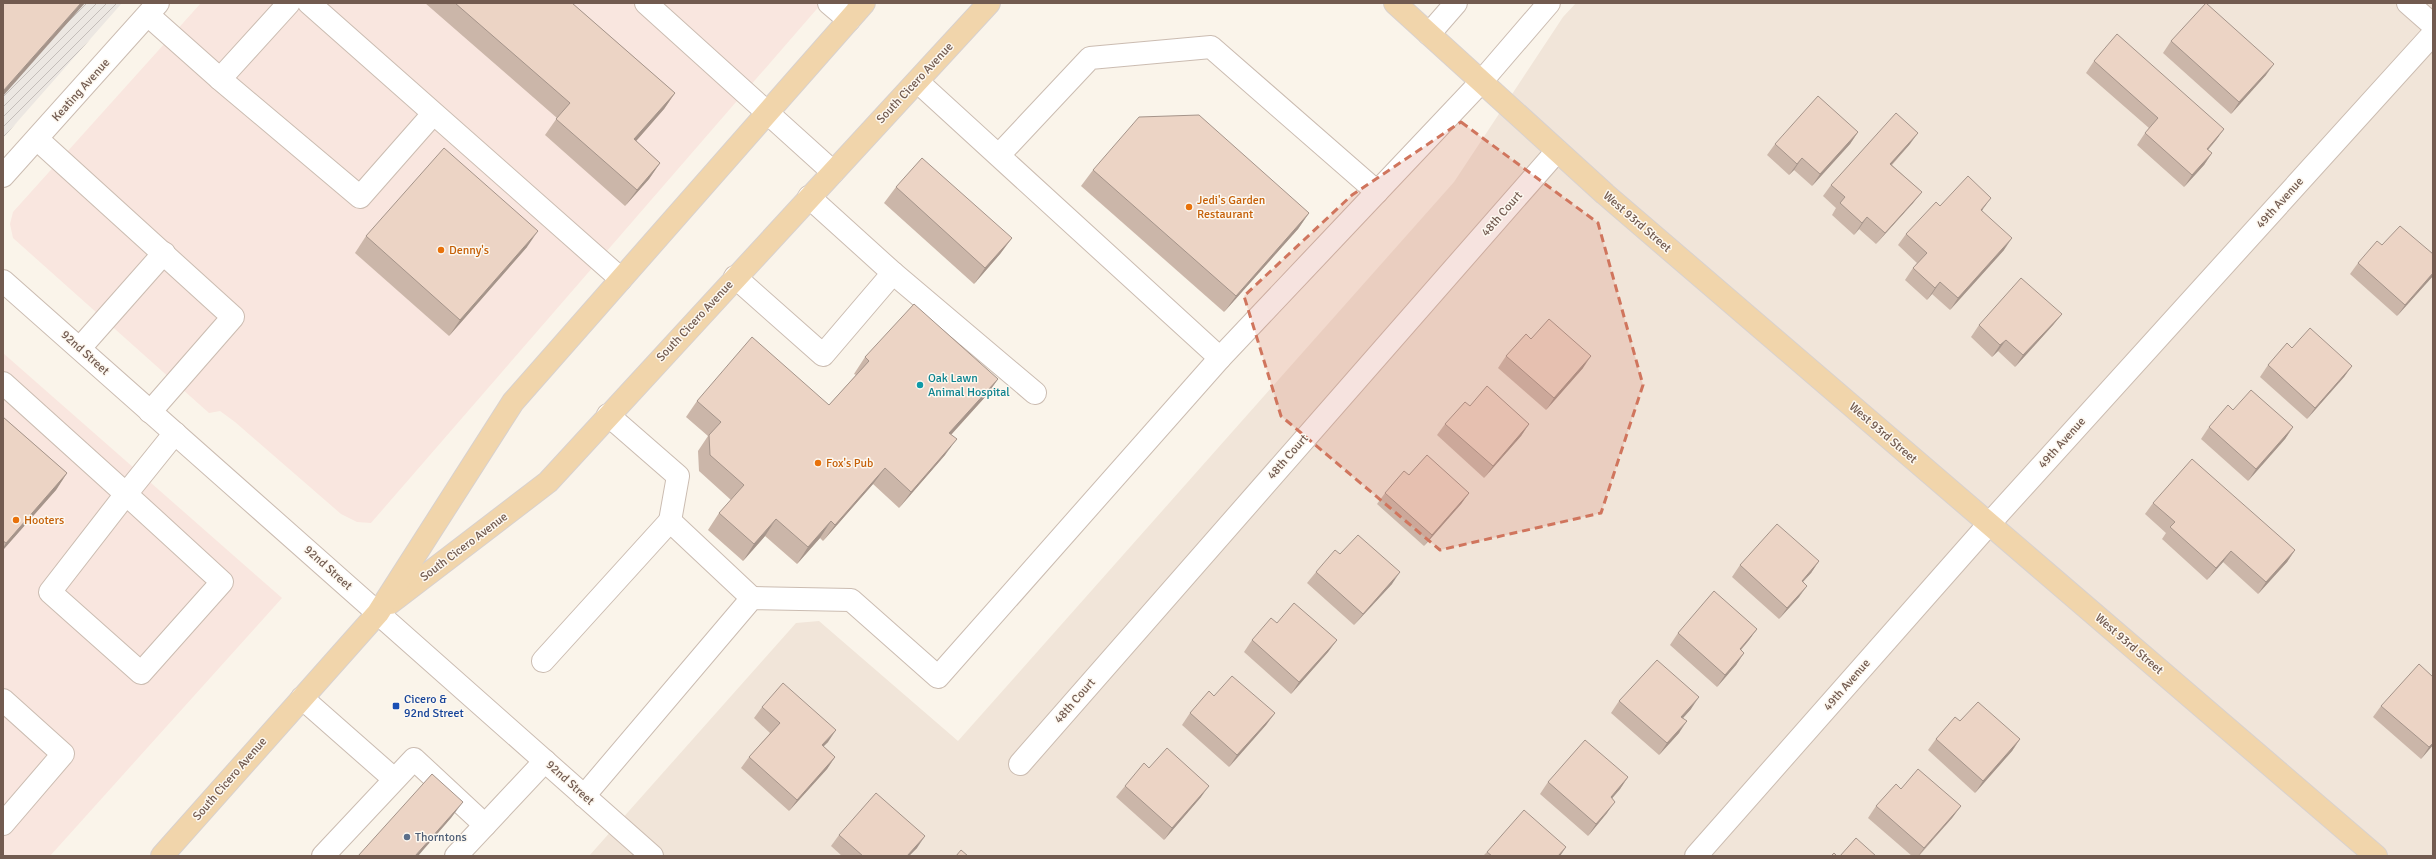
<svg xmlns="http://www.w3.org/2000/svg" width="2436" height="859" viewBox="0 0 2436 859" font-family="Signika,sans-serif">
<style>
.residential{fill:#f1e5d9}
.commercial{fill:#f9e6df}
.industrial{fill:url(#industrial-furrows)}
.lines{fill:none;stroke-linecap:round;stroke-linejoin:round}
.lane-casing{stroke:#cbbcb1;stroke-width:24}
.street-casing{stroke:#cbbcb1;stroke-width:24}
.primary-casing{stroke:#d8d1ce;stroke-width:24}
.lane{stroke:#fff;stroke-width:22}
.street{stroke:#fff;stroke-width:22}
.primary{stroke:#f1d5ab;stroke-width:22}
.wall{fill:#cbb6a9}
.shaded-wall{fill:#a5948a}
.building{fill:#ecd4c5;stroke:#a5948a}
.marked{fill:#d0755d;fill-opacity:0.2;stroke:#d0755d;stroke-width:3;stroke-dasharray:8 5;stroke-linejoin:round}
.food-dot{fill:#e8710a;stroke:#fdf8f0;stroke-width:1.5}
.culture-dot{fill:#0f9aa8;stroke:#fdf8f0;stroke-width:1.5}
.transit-dot{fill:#1a4fb4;stroke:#fdf8f0;stroke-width:1.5}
.service-dot{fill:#5c6f8a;stroke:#fdf8f0;stroke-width:1.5}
.labels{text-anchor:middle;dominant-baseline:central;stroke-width:3;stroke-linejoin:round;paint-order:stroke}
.street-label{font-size:12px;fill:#725b50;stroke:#fdf8f0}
.food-label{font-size:12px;fill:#c56008;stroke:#fdf8f0;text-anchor:start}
.culture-label{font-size:12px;fill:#0d838f;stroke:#fdf8f0;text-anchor:start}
.transit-label{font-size:12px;fill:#164399;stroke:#fdf8f0;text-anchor:start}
.service-label{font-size:12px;fill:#4e5e75;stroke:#fdf8f0;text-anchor:start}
</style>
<defs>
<pattern id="industrial-furrows" width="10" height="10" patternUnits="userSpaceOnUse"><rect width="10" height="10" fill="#ece7e2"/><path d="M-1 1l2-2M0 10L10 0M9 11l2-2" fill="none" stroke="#c4beba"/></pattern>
</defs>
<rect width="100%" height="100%" fill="#faf4ea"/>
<!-- residential -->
<path class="residential" d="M1576 3H2433V856H589L796 623 819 621 958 741 1454 182 1563 17Z"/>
<!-- commercial -->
<g class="commercial">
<path d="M201 3H822L371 523 357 522 341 514 235 422 220 411 209 413 13 238 10 224 13 212Z"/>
<path d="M3 353 282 598 50 856H3Z"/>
</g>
<!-- industrial -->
<path class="industrial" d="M3 3H122L3 138Z"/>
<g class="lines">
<!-- lane casing -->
<g class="lane-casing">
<g id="lane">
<path d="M309 3 621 279"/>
<path d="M646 3 833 172"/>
<path d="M829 3 849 20"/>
<path d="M2408 3 2433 25"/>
<path d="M148 15 220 79 289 3"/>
<path d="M1429 34 1456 3"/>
<path d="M220 79 360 197 433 114"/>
<path d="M918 82 1220 358 1481 82 1549 3"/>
<path d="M37 139 233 317 150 412"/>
<path d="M999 155 1090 58 1211 47 1377 192"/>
<path d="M893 273 1035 393"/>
<path d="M735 277 823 355 893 273 809 197"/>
<path d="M80 348 164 253"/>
<path d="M3 383 126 494 50 592 141 673 222 582 126 494 175 433"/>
<path d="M608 415 678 476 670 521"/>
<path d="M543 661 670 521 752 598"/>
<path d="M302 698 394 779"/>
<path d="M3 700 63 754 3 824"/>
<path d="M584 796 752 598 851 600 938 677 1220 358"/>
<path d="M323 856 414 759 485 825"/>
<path d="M456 856 545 761"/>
</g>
</g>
<!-- street casing -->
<g class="street-casing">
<g id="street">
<path d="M3 176 158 3"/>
<path d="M3 281 652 856"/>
<path d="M1020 764 1557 151"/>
<path d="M1696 856 1989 524 2433 34"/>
</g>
</g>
<!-- primary casing -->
<g class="primary-casing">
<g id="primary">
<path d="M1395 3 1605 194 2376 856"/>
<path d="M390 603 548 482 989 3"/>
<path d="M162 856 378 613 513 402 864 3"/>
</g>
</g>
<!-- lane -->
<use href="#lane" class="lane"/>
<!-- street -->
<use href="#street" class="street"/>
<!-- primary -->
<use href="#primary" class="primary"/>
</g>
<!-- wall -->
<g class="wall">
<path d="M425 3H572L675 93 664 109 636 141 660 163 649 179 625 206 545 135 557 118Z"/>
<path d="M2171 41 2266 75 2231 114 2163 53Z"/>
<path d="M2094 61 2224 129 2216 140 2208 150 2212 153 2204 165 2184 187 2137 145 2145 133 2149 128 2086 73Z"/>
<path d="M1858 132 1850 144 1812 186 1794 170 1789 175 1767 155 1775 144Z"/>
<path d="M1910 144 1892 165 1922 192 1913 203 1876 244 1859 229 1854 235 1832 215 1836 208 1823 196 1831 185Z"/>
<path d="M1093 170 1309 213 1298 229 1224 312 1081 186Z"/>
<path d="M896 187 1012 238 1000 254 974 284 884 203Z"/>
<path d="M1940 206 1983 209 1982 211 2004 250 1950 310 1932 294 1927 300 1905 280 1913 268 1917 263 1898 245 1906 234Z"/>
<path d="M366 236 527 247 449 336 355 253Z"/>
<path d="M2382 245 2433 254V276L2397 316 2350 274 2358 263Z"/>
<path d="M2062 314 2053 325 2015 367 1998 351 1992 357 1971 337 1979 325Z"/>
<path d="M1531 339 1583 368 1546 410 1498 368 1506 356Z"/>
<path d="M2292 348 2352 366 2344 377 2307 419 2260 377 2268 365Z"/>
<path d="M865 357 998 379 986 396 951 435 945 455 899 508 873 484 823 541 820 538 797 564 765 536 743 561 708 530 719 513 731 500 699 471 698 451 708 436 686 417 697 401 829 405 856 375 854 374Z"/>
<path d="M1470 406 1529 424 1521 436 1484 478 1437 435 1445 424Z"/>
<path d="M2233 410 2293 427 2285 439 2248 481 2201 439 2209 427Z"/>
<path d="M3 417 67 473 56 490 3 550Z"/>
<path d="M1409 475 1469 493 1461 504 1424 546 1377 504 1385 493Z"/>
<path d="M2153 503 2295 550 2287 562 2258 594 2223 562 2207 580 2162 539 2166 533 2145 514Z"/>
<path d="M1340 554 1392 584 1354 625 1307 583 1316 572Z"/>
<path d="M1819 561 1811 573 1803 582 1799 597 1779 619 1732 577 1740 565Z"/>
<path d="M1277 623 1337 640 1328 652 1291 694 1244 652 1252 640Z"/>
<path d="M1757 629 1749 640 1741 650 1744 653 1736 665 1717 687 1670 645 1678 633Z"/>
<path d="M1214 696 1275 713 1266 725 1229 767 1182 725 1190 713Z"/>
<path d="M1619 701 1691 709 1683 718 1679 733 1659 755 1611 713Z"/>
<path d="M2381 706 2433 745 2421 759 2373 717Z"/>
<path d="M762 707 828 742 823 746 835 757 827 769 789 811 741 768 749 757 770 733 754 718Z"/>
<path d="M1960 721 2020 739 2012 751 1975 793 1928 750 1936 739Z"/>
<path d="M1628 777 1620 789 1612 798 1607 813 1588 836 1540 794 1548 782Z"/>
<path d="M1125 786 1201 797 1164 840 1116 797Z"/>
<path d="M1901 789 1961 806 1952 818 1919 856H1912L1868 818 1876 806Z"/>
<path d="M839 835 917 848 909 856H842L831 846Z"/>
<path d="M1566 847 1560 856H1483L1487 852Z"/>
</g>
<!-- shaded-wall -->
<g class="shaded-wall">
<path d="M81 3H85L3 96V91Z"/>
<path d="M2274 64 2266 75 2231 114 2239 102Z"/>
<path d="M675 93 664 109 623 156 634 139Z"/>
<path d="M2224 129 2216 140 2199 160 2207 149Z"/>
<path d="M1858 132 1850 144 1812 186 1820 174Z"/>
<path d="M1918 133 1910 144 1882 175 1890 164Z"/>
<path d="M2212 153 2204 165 2184 187 2192 175Z"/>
<path d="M1802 158 1794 170 1789 175 1797 164Z"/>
<path d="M660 163 649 179 625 206 637 190Z"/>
<path d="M1922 192 1913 203 1876 244 1885 233Z"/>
<path d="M1991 198 1983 209 1973 222 1981 210Z"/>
<path d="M1309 213 1298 229 1224 312 1236 296Z"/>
<path d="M1867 217 1859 229 1854 235 1862 223Z"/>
<path d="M538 231 527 247 449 336 460 320Z"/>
<path d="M1012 238 1000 254 974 284 985 268Z"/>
<path d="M2012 238 2004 250 1950 310 1958 298Z"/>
<path d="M2433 273V276L2397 316 2405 305Z"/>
<path d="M1940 282 1932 294 1927 300 1935 288Z"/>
<path d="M2062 314 2053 325 2015 367 2023 355Z"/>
<path d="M2006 340 1998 351 1992 357 2000 345Z"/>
<path d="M1591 356 1583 368 1546 410 1554 398Z"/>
<path d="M2352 366 2344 377 2307 419 2315 408Z"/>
<path d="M998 379 986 396 938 449 949 433Z"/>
<path d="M1529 424 1521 436 1484 478 1493 466Z"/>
<path d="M2293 427 2285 439 2248 481 2256 469Z"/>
<path d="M957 439 945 455 899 508 911 492Z"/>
<path d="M885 468 873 484 823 541 835 525Z"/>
<path d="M67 473 56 490 3 550V548L6 543Z"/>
<path d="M1469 493 1461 504 1424 546 1432 535Z"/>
<path d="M776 519 765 536 743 561 754 544Z"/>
<path d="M831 521 820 538 797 564 808 547Z"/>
<path d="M2295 550 2287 562 2258 594 2266 582Z"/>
<path d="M2231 551 2223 562 2207 580 2216 568Z"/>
<path d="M1819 561 1811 573 1793 592 1802 581Z"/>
<path d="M1400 572 1392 584 1354 625 1363 614Z"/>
<path d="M1807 586 1799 597 1779 619 1787 608Z"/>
<path d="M1757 629 1749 640 1732 660 1740 649Z"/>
<path d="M1337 640 1328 652 1291 694 1299 682Z"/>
<path d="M1744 653 1736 665 1717 687 1725 675Z"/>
<path d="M1699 697 1691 709 1673 729 1681 717Z"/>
<path d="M1275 713 1266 725 1229 767 1237 755Z"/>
<path d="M1687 721 1679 733 1659 755 1667 743Z"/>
<path d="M836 730 828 742 814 756 822 745Z"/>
<path d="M2020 739 2012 751 1975 793 1983 781Z"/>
<path d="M2433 743V745L2421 759 2429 747Z"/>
<path d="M835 757 827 769 789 811 797 800Z"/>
<path d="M1628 777 1620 789 1603 809 1611 797Z"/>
<path d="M1209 786 1201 797 1164 840 1172 828Z"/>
<path d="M463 802 451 818 418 856H415Z"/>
<path d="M1615 802 1607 813 1588 836 1596 824Z"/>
<path d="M1961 806 1952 818 1918 856 1924 848Z"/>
<path d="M925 836 917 848 909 856H907Z"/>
<path d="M1566 847 1560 856H1558Z"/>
</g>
<!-- building -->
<g class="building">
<path d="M3 3H81L3 91Z"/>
<path d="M455 3H572L675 93 634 139 660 163 637 190 556 119 570 103Z"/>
<path d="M2206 3 2274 64 2239 102 2171 41Z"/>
<path d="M2117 34 2224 129 2207 149 2212 153 2192 175 2145 133 2158 118 2094 61Z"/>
<path d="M1818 96 1858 132 1820 174 1802 158 1797 164 1775 144Z"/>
<path d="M1896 113 1918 133 1890 164 1922 192 1885 233 1867 217 1862 223 1840 203 1845 197 1831 185Z"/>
<path d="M1199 115 1309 213 1236 296 1093 170 1139 117Z"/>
<path d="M444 148 538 231 460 320 366 236Z"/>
<path d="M922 158 1012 238 985 268 896 187Z"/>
<path d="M1968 176 1991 198 1981 210 2012 238 1958 298 1940 282 1935 288 1913 268 1927 253 1906 234 1936 202 1940 206Z"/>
<path d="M2400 226 2433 254V273L2405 305 2358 263 2377 241 2382 245Z"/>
<path d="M2021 278 2062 314 2023 355 2006 340 2000 345 1979 325Z"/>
<path d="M914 304 998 379 949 433 957 439 911 492 885 468 835 525 831 521 808 547 776 519 754 544 719 513 744 485 710 455 709 435 721 422 697 401 752 337 829 405 869 361 865 357Z"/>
<path d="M1549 319 1591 356 1554 398 1506 356 1526 334 1531 339Z"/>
<path d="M2310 328 2352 366 2315 408 2268 365 2287 343 2292 348Z"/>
<path d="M1487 386 1529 424 1493 466 1445 424 1465 402 1470 406Z"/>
<path d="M2251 390 2293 427 2256 469 2209 427 2228 405 2233 410Z"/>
<path d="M3 417 67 473 6 543 3 541Z"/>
<path d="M1427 455 1469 493 1432 535 1385 493 1404 471 1409 475Z"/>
<path d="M2192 459 2295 550 2266 582 2231 551 2216 568 2170 527 2175 522 2153 503Z"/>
<path d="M1777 524 1819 561 1802 581 1807 586 1787 608 1740 565Z"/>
<path d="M1358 535 1400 572 1363 614 1316 572 1335 550 1340 554Z"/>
<path d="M1714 591 1757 629 1740 649 1744 653 1725 675 1678 633Z"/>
<path d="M1294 603 1337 640 1299 682 1252 640 1271 618 1277 623Z"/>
<path d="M1657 660 1699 697 1681 717 1687 721 1667 743 1619 701Z"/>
<path d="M2419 664 2433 677V743L2429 747 2381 706Z"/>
<path d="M1232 676 1275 713 1237 755 1190 713 1209 691 1214 696Z"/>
<path d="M783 683 836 730 822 745 835 757 797 800 749 757 780 723 762 707Z"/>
<path d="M1978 702 2020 739 1983 781 1936 739 1955 717 1960 721Z"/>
<path d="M1585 740 1628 777 1611 797 1615 802 1596 824 1548 782Z"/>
<path d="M1167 748 1209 786 1172 828 1125 786 1144 763 1149 768Z"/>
<path d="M1918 769 1961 806 1924 848 1876 806 1896 784 1901 789Z"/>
<path d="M432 774 463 802 415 856H358Z"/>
<path d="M876 793 925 836 907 856H863L839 835Z"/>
<path d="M1524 810 1566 847 1558 856H1492L1487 852Z"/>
<path d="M1856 838 1876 856H1840Z"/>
<path d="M961 850 968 856H956Z"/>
<path d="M1834 853 1837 856H1831Z"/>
</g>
<!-- marked area -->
<path class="marked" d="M1461 122 1598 223 1643 385 1601 513 1440 550 1281 416 1244 296 1352 195Z"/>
<!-- markers -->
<g class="food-dot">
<circle cx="1189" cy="207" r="4"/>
<circle cx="441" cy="250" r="4"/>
<circle cx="818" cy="463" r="4"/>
<circle cx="16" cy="520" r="4"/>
</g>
<circle class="culture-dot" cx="920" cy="385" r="4"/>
<rect class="transit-dot" x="392" y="702" width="8" height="8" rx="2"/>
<circle class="service-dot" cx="407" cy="837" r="4"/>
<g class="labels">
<!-- street labels -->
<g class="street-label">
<text transform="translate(915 83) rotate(-47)">South Cicero Avenue</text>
<text transform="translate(81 90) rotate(-48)">Keating Avenue</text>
<text transform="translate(2280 203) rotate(-48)">49th Avenue</text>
<text transform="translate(1502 214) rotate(-49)">48th Court</text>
<text transform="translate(1637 222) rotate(41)">West 93rd Street</text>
<text transform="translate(695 321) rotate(-47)">South Cicero Avenue</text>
<text transform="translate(85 353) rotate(42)">92nd Street</text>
<text transform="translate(1883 433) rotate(41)">West 93rd Street</text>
<text transform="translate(2062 443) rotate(-48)">49th Avenue</text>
<text transform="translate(1288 457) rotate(-49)">48th Court</text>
<text transform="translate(464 547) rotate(-37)">South Cicero Avenue</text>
<text transform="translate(328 568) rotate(42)">92nd Street</text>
<text transform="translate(2129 644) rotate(41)">West 93rd Street</text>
<text transform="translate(1847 685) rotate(-49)">49th Avenue</text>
<text transform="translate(1075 701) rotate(-49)">48th Court</text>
<text transform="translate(230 779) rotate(-49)">South Cicero Avenue</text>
<text transform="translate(570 783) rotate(42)">92nd Street</text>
</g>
<!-- food labels -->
<g class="food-label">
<text x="1197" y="200">Jedi's Garden<tspan x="1197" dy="14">Restaurant</tspan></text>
<text x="449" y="250">Denny's</text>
<text x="826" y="463">Fox's Pub</text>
<text x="24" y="520">Hooters</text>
</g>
<!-- culture labels -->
<g class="culture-label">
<text x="928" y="378">Oak Lawn<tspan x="928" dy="14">Animal Hospital</tspan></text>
</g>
<!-- transit labels -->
<g class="transit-label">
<text x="404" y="699">Cicero &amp;<tspan x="404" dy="14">92nd Street</tspan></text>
</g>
<!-- service labels -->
<g class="service-label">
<text x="415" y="837">Thorntons</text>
</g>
</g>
<!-- border -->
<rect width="2436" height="859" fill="none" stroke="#725b50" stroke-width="8"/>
</svg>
